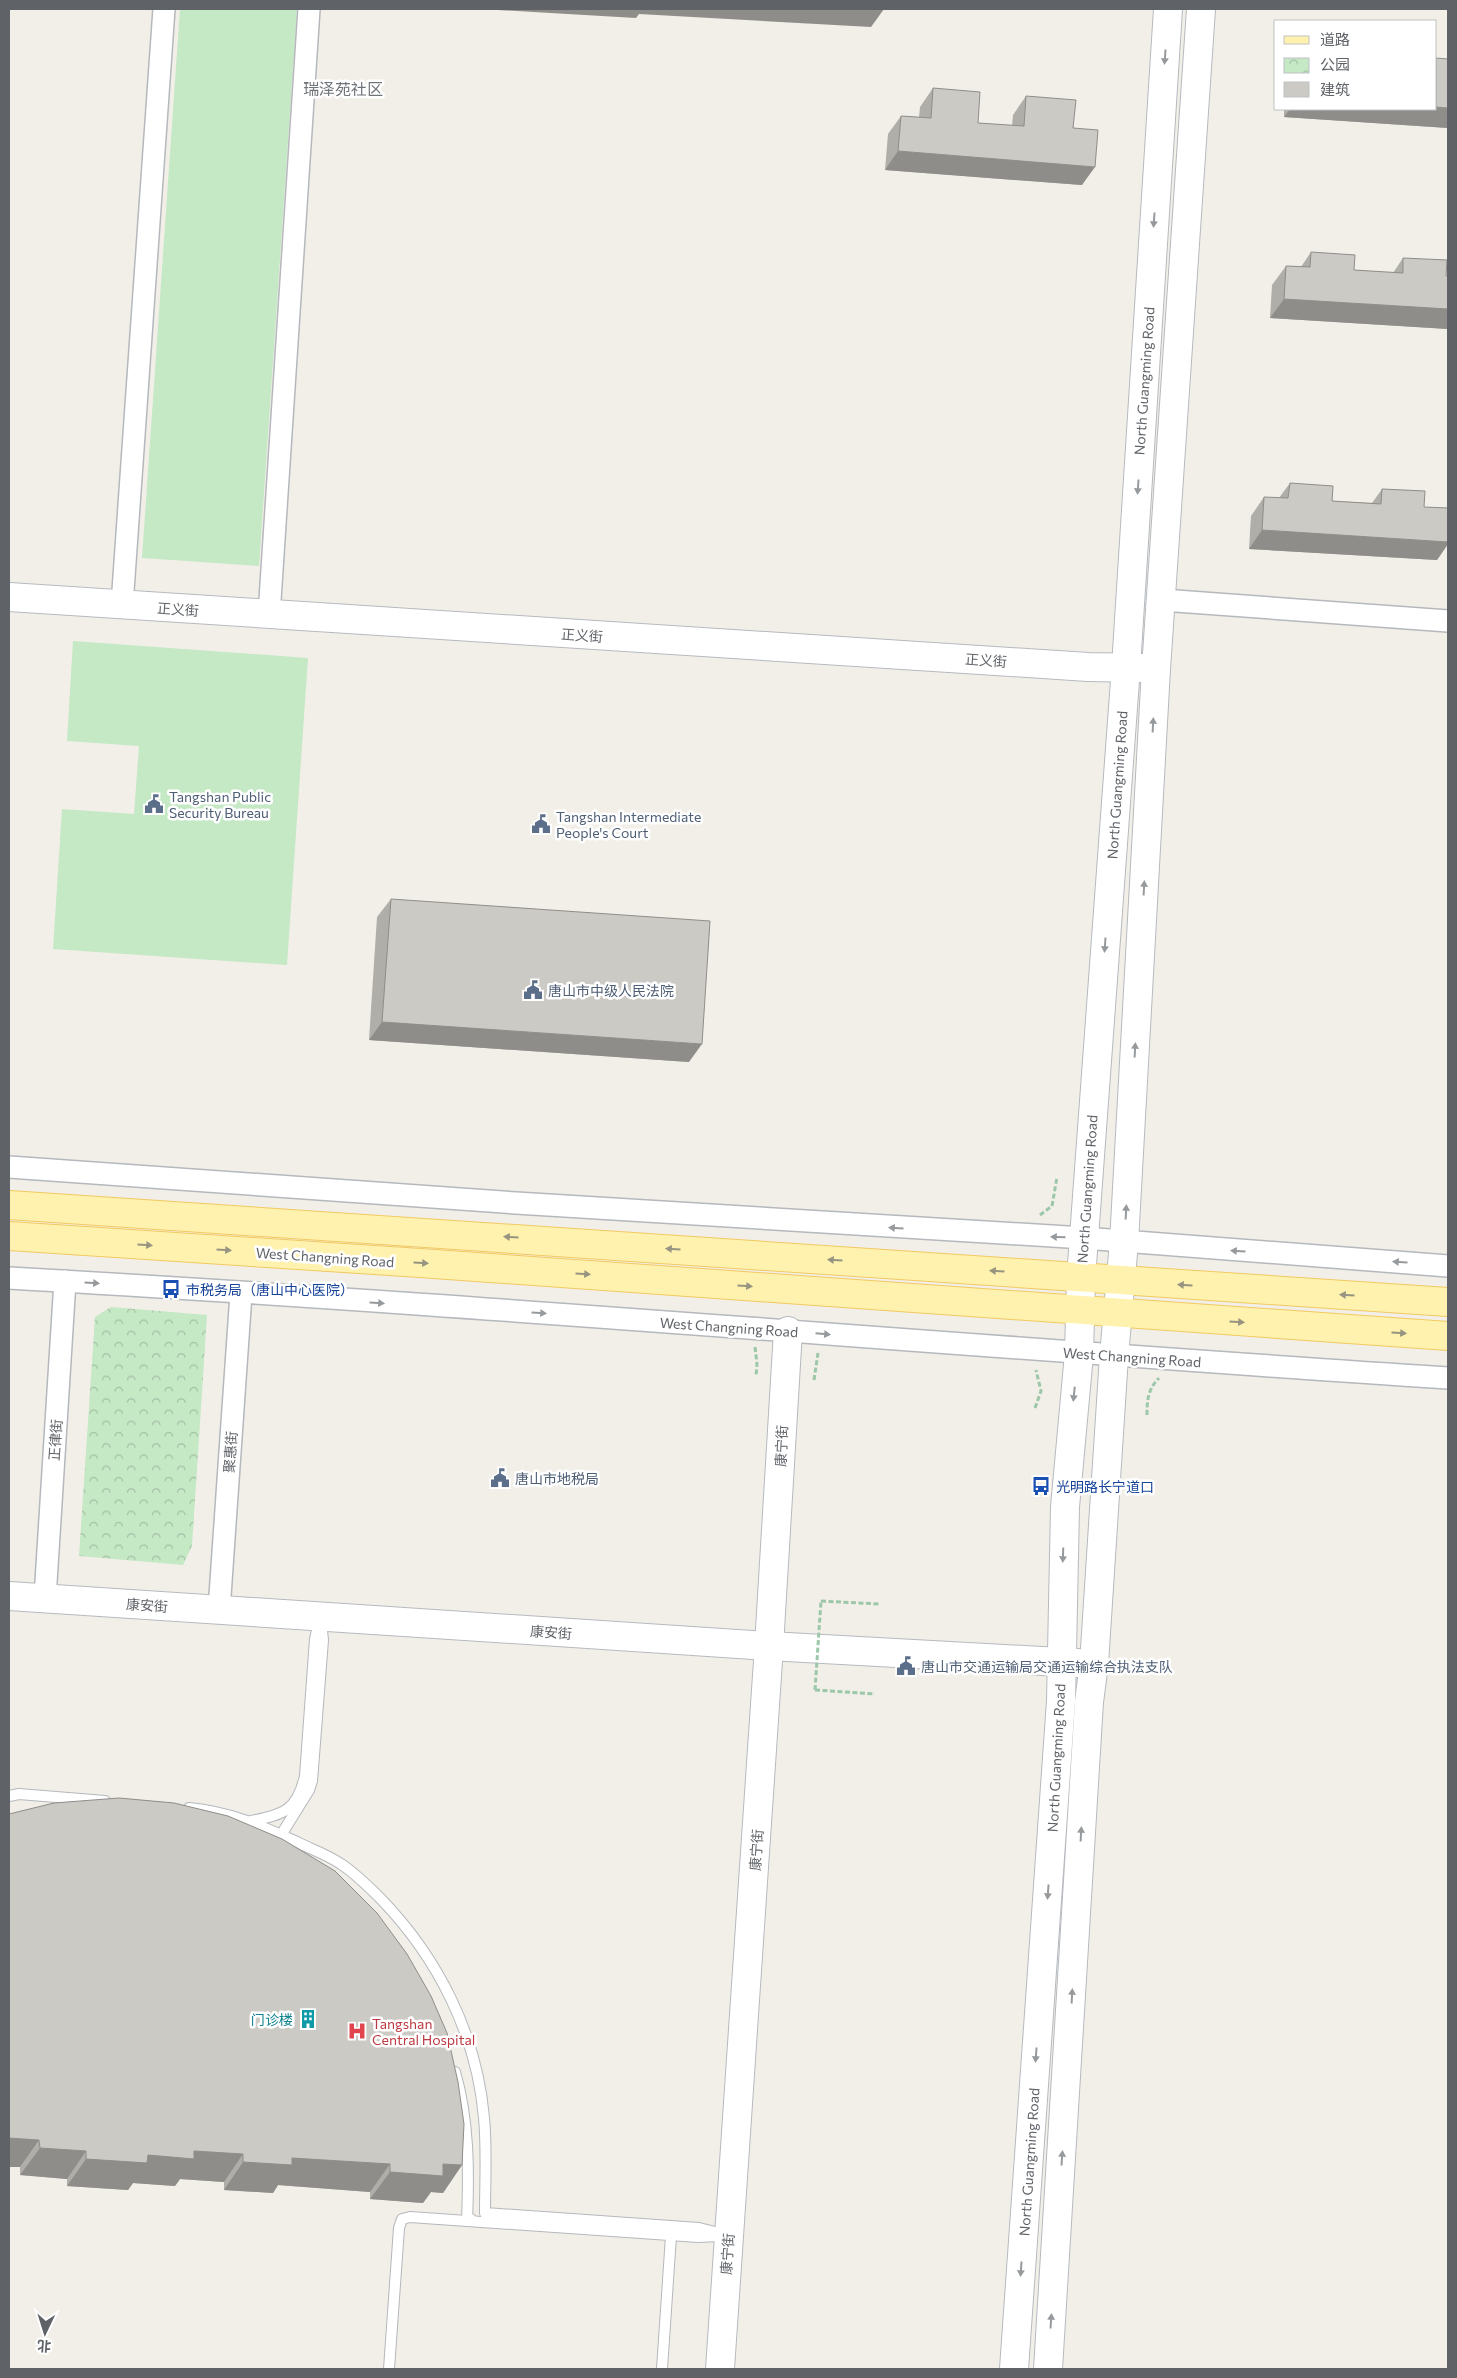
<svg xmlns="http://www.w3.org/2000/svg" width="1457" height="2378" viewBox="0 0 1457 2378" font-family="Commissioner,'Noto Sans SC',sans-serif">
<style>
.park{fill:url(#park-crowns)}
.garden{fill:#c5e8c5}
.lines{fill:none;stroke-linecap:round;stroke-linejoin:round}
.lane-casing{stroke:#b5b8bc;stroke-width:12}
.street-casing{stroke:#b5b8bc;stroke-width:24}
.secondary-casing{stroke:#b6babf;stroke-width:30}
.primary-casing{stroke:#f2c960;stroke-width:30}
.path{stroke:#9cc7a9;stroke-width:3;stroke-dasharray:5 2.5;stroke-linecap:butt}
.lane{stroke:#fff;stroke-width:10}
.street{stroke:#fff;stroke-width:21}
.secondary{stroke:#fff;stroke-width:28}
.primary{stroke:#fff2af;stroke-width:28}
.path-bridge{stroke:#9cc7a9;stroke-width:3;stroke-dasharray:5 2.5;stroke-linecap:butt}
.wall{fill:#afaea9}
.shaded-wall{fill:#8f8d8a}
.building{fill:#cccac5;stroke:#8f8d8a}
.oneway{fill:#979a9d}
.oneway2{fill:#979581}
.labels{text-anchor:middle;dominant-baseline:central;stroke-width:5;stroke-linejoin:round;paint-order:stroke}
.street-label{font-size:14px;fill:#5f6368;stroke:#fff}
.service-label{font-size:14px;fill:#4e5e75;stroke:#fff;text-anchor:start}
.transit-label{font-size:14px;fill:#164399;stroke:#fff;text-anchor:start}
.culture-label{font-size:14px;fill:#0d838f;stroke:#fff;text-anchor:end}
.health-label{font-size:14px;fill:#be3a42;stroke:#fff;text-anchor:start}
.quarter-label{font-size:16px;fill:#70757a;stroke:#fff}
</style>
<defs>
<pattern id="park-crowns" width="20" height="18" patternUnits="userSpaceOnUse" patternTransform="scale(1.25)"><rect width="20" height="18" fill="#c5e8c5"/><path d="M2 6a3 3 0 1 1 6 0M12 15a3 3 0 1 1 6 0" fill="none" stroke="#a3c0a4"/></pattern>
</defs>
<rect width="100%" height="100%" fill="#f1efe8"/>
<!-- park -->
<path class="park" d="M111 1307 207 1315 192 1546 183 1565 79 1556 95 1317Z"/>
<!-- garden -->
<g class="garden">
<path d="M180 9H297L259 566 142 558Z"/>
<path d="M73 641 308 658 287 965 53 949 62 809 134 814 139 746 67 741Z"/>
</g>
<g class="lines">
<!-- lane casing -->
<g class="lane-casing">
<g id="lane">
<path d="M9 1796 19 1794 105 1801"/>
<path d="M189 1808C230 1812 260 1825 297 1842 311 1849 328 1855 341 1864 355 1873 369 1887 381 1899 438 1958 477 2035 484 2118 487 2149 485 2182 485 2213L699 2228 727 2235"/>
<path d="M251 1821C284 1814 297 1811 305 1776L315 1639 320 1617"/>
<path d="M281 1835 309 1790 312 1781 323 1640 321 1622"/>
<path d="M455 2072C469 2120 469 2171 467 2221L471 2219"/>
<path d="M389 2369 399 2228 402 2219 410 2217 698 2237 719 2236"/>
<path d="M662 2369 671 2236"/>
</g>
</g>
<!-- street casing -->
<g class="street-casing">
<g id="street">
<path d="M1162 600 1448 621"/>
<path d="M122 605 164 9"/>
<path d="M269 615 309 9"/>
<path d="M9 1167 516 1203 1084 1238 1448 1266"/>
<path d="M9 1278C489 1305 968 1347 1448 1378"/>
<path d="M45 1598 65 1281"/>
<path d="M219 1610 241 1294"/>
</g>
</g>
<!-- secondary casing -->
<g class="secondary-casing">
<g id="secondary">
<path d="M9 597 1088 667 1144 668"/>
<path d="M9 1596 769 1646 1078 1663"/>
<path d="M720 2369 769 1646 788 1331"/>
<path d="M1014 2369 1061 1701 1065 1507 1079 1354 1081 1278 1126 667 1168 9"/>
<path d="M1048 2369 1089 1702 1094 1664 1114 1356 1124 1242 1156 669 1201 9"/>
</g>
</g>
<!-- primary casing -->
<g class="primary-casing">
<g id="primary">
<path d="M9 1205 1448 1302"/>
<path d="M9 1236 420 1263 1448 1336"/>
</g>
</g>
<!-- path -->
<g class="path">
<path d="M1040 1215 1052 1206 1057 1177"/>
<path d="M755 1347 757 1364 756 1376"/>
<path d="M814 1380 818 1353"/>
<path d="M1035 1408 1041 1391 1036 1370"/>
<path d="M1147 1415C1147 1400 1148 1389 1159 1378"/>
<path d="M821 1601 880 1604"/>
<path d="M815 1690 875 1694"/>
</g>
<!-- lane -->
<use href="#lane" class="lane"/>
<!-- street -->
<use href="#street" class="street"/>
<!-- secondary -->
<use href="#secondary" class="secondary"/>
<!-- primary -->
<use href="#primary" class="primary"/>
<!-- path-bridge -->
<path class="path-bridge" d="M815 1690 821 1601"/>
</g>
<!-- wall -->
<g class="wall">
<path d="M933 88 978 123 1012 126 1013 115 1026 96 1073 128 1082 185 885 170 888 134 901 116 919 117 920 107Z"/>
<path d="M1284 109H1436L1448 128 1284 117Z"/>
<path d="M1311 252 1354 270 1393 273 1403 258 1446 276H1448V329L1270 318 1272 285 1286 266 1301 267Z"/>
<path d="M1290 483 1332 501 1372 503 1382 489 1424 507 1448 508V544L1437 560 1249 549 1251 516 1264 497 1279 498Z"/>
<path d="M391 899 689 1062 369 1040 377 917Z"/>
<path d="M9 1814 462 2165 443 2193 431 2192 423 2203 370 2199V2192L278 2185 273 2193 224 2190V2182L180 2179 175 2186 133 2183 128 2190 67 2186V2179L20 2175V2167H9Z"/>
</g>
<!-- shaded-wall -->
<g class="shaded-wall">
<path d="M499 9H884L871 27 639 14 636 18 498 10Z"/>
<path d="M1436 107 1448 108V128L1284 117 1290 109H1436Z"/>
<path d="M898 151 1095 167 1082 185 885 170Z"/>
<path d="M1284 299 1448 309V329L1270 318Z"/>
<path d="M1262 530 1448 542V544L1437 560 1249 549Z"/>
<path d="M382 1022 702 1044 689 1062 369 1040Z"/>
<path d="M9 2138 39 2140 20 2167H9Z"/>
<path d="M40 2148 86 2151 67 2179 20 2175Z"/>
<path d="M194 2151 243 2154 224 2182 180 2179 175 2186 133 2183 128 2190 67 2186 86 2159 148 2155Z"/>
<path d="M292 2158 390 2164 370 2192 278 2185 273 2193 224 2190 243 2162Z"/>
<path d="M443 2164 462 2165 443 2193 431 2192 423 2203 370 2199 390 2172Z"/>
</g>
<!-- building -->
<g class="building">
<path d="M1436 58 1448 59V108L1436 107Z"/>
<path d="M933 88 980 92 978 123 1024 126 1026 96 1076 100 1073 128 1098 130 1095 167 898 151 901 116 931 118Z"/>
<path d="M1311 252 1355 255 1354 270 1403 273V258L1447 260 1446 276H1448V309L1284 299 1286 266 1310 267Z"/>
<path d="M1290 483 1333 486 1332 501 1381 504 1382 489 1425 491 1424 507 1448 508V542L1262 530 1264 497 1288 498Z"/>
<path d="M391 899 710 921 702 1044 382 1022Z"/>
<path d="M119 1798 174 1803 228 1816 282 1839 335 1871 377 1913 407 1954 431 1996 447 2033 458 2082 464 2124 462 2165 443 2164V2176L390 2172V2164L292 2158V2165L243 2162V2154L194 2151V2159L148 2155 147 2163 86 2159V2151L40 2148 39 2140 9 2138V1814L54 1803Z"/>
</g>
<!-- one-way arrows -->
<defs><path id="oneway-solid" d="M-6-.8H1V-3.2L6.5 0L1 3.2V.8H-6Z" transform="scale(1.25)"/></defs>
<g class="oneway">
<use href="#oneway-solid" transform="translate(1165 57) rotate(94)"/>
<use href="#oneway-solid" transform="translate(1154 220) rotate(94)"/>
<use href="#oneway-solid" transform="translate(1138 487) rotate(94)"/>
<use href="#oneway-solid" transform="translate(1153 725) rotate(-87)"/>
<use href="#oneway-solid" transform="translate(1144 888) rotate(-87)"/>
<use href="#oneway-solid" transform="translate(1105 945) rotate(94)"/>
<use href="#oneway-solid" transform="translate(1135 1050) rotate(-87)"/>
<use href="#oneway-solid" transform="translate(1126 1212) rotate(-87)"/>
<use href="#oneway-solid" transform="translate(896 1228) rotate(-176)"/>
<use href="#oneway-solid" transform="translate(1058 1237) rotate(-178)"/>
<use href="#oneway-solid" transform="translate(1238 1251) rotate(-176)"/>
<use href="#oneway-solid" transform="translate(1400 1262) rotate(-176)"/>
<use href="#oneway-solid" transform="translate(92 1283) rotate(4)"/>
<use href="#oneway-solid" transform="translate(377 1303) rotate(4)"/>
<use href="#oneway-solid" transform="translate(539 1313) rotate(4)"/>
<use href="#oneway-solid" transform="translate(823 1334) rotate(5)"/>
<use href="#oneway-solid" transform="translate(1074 1394) rotate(96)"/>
<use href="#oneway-solid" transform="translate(1063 1555) rotate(92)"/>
<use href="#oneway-solid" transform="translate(1081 1834) rotate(-87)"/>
<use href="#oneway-solid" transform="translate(1048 1892) rotate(94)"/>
<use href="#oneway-solid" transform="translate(1072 1996) rotate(-87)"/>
<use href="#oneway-solid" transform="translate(1036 2055) rotate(94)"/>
<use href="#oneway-solid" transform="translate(1062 2158) rotate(-86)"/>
<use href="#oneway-solid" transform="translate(1021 2269) rotate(94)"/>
<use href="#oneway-solid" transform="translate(1051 2321) rotate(-86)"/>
</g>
<g class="oneway2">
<use href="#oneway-solid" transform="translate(511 1237) rotate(-176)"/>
<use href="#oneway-solid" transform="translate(145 1245) rotate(4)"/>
<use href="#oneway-solid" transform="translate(673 1249) rotate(-176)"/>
<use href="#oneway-solid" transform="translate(224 1250) rotate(4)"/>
<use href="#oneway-solid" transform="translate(835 1260) rotate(-176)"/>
<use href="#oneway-solid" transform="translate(421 1263) rotate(4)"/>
<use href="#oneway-solid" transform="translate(997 1271) rotate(-176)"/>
<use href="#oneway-solid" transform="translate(583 1274) rotate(4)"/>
<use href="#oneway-solid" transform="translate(1185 1285) rotate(-176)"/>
<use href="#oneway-solid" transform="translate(745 1286) rotate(4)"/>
<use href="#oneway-solid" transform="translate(1347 1295) rotate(-176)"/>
<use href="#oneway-solid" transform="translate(1237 1322) rotate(4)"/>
<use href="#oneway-solid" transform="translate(1399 1333) rotate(4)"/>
</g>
<!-- icons -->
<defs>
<g id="civic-bare" transform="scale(1.5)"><path d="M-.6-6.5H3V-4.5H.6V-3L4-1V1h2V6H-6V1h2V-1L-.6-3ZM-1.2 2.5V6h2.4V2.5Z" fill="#5c6f8a" stroke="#fff" stroke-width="2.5" paint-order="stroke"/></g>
<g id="bus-bare" transform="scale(1.5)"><path d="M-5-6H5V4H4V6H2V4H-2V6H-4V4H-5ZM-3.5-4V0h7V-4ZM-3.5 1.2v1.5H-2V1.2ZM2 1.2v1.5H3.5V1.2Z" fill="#1a4fb4" stroke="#fff" stroke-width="2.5" paint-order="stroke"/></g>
<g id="building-bare" transform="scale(1.5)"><path d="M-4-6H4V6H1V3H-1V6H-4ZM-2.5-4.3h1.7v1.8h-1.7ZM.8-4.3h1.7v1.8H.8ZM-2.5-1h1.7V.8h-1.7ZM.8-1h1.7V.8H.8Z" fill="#0f9aa8" stroke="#fff" stroke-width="2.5" paint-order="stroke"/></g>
<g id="hospital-bare" transform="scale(1.5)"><path d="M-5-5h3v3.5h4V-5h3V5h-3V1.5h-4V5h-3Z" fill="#e0444e" stroke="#fff" stroke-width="2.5" paint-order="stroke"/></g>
</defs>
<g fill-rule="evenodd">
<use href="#civic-bare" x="154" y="804"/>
<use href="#civic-bare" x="541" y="824"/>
<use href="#civic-bare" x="533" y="990"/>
<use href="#bus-bare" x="171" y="1289"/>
<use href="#civic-bare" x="500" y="1478"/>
<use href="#bus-bare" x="1041" y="1486"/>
<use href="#civic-bare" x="906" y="1666"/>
<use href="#building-bare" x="308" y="2019"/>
<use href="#hospital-bare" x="357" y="2031"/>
</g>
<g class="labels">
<!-- street labels -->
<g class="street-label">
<text transform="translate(1144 381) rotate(-86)">North Guangming Road</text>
<text transform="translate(178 609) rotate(4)">正义街</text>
<text transform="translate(582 635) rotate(4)">正义街</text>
<text transform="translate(986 660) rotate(4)">正义街</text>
<text transform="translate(1117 785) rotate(-86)">North Guangming Road</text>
<text transform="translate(1087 1189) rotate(-86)">North Guangming Road</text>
<text transform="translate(325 1257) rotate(4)">West Changning Road</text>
<text transform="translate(729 1327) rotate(4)">West Changning Road</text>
<text transform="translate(1132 1357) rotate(4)">West Changning Road</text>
<text transform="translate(55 1440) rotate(-86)">正律街</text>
<text transform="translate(781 1446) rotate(-87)">康宁街</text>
<text transform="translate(230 1452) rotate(-86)">聚惠街</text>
<text transform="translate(147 1605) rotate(4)">康安街</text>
<text transform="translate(551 1632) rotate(4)">康安街</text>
<text transform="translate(1056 1758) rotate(-87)">North Guangming Road</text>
<text transform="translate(756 1850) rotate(-86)">康宁街</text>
<text transform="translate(1029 2162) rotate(-86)">North Guangming Road</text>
<text transform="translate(727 2254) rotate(-86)">康宁街</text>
</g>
<!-- service labels -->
<g class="service-label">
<text x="169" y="796">Tangshan Public<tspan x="169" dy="16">Security Bureau</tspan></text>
<text x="556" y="816">Tangshan Intermediate<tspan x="556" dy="16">People's Court</tspan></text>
<text x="548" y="990">唐山市中级人民法院</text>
<text x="515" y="1478">唐山市地税局</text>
<text x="921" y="1666">唐山市交通运输局交通运输综合执法支队</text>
</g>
<!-- transit labels -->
<g class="transit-label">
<text x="186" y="1289">市税务局（唐山中心医院）</text>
<text x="1056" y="1486">光明路长宁道口</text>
</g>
<!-- culture labels -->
<g class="culture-label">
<text x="293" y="2019">门诊楼</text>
</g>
<!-- health labels -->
<g class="health-label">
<text x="372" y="2023">Tangshan<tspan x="372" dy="16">Central Hospital</tspan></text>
</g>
<!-- quarter labels -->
<g class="quarter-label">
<text x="343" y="88">瑞泽苑社区</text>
</g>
</g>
<!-- border -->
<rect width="1457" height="2378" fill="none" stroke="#5f6368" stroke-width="20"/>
<!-- legend -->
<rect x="1274" y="20" width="162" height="90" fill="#ffffff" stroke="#bfc1c3"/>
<rect x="1284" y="36" width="25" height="8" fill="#fff2af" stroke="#bfc1c3"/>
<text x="1320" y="45" font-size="15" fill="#5f6368">道路</text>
<rect x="1284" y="58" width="25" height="15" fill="url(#park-crowns)" stroke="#bfc1c3"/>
<text x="1320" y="70" font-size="15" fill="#5f6368">公园</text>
<rect x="1284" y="82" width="25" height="15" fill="#cccac5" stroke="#bfc1c3"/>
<text x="1320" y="95" font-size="15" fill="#5f6368">建筑</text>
<!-- north arrow -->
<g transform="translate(45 2333) rotate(184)" stroke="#ffffff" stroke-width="4" paint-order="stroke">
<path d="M0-4L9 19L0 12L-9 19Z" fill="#5f6368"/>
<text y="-8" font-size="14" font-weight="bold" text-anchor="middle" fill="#5f6368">北</text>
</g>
</svg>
